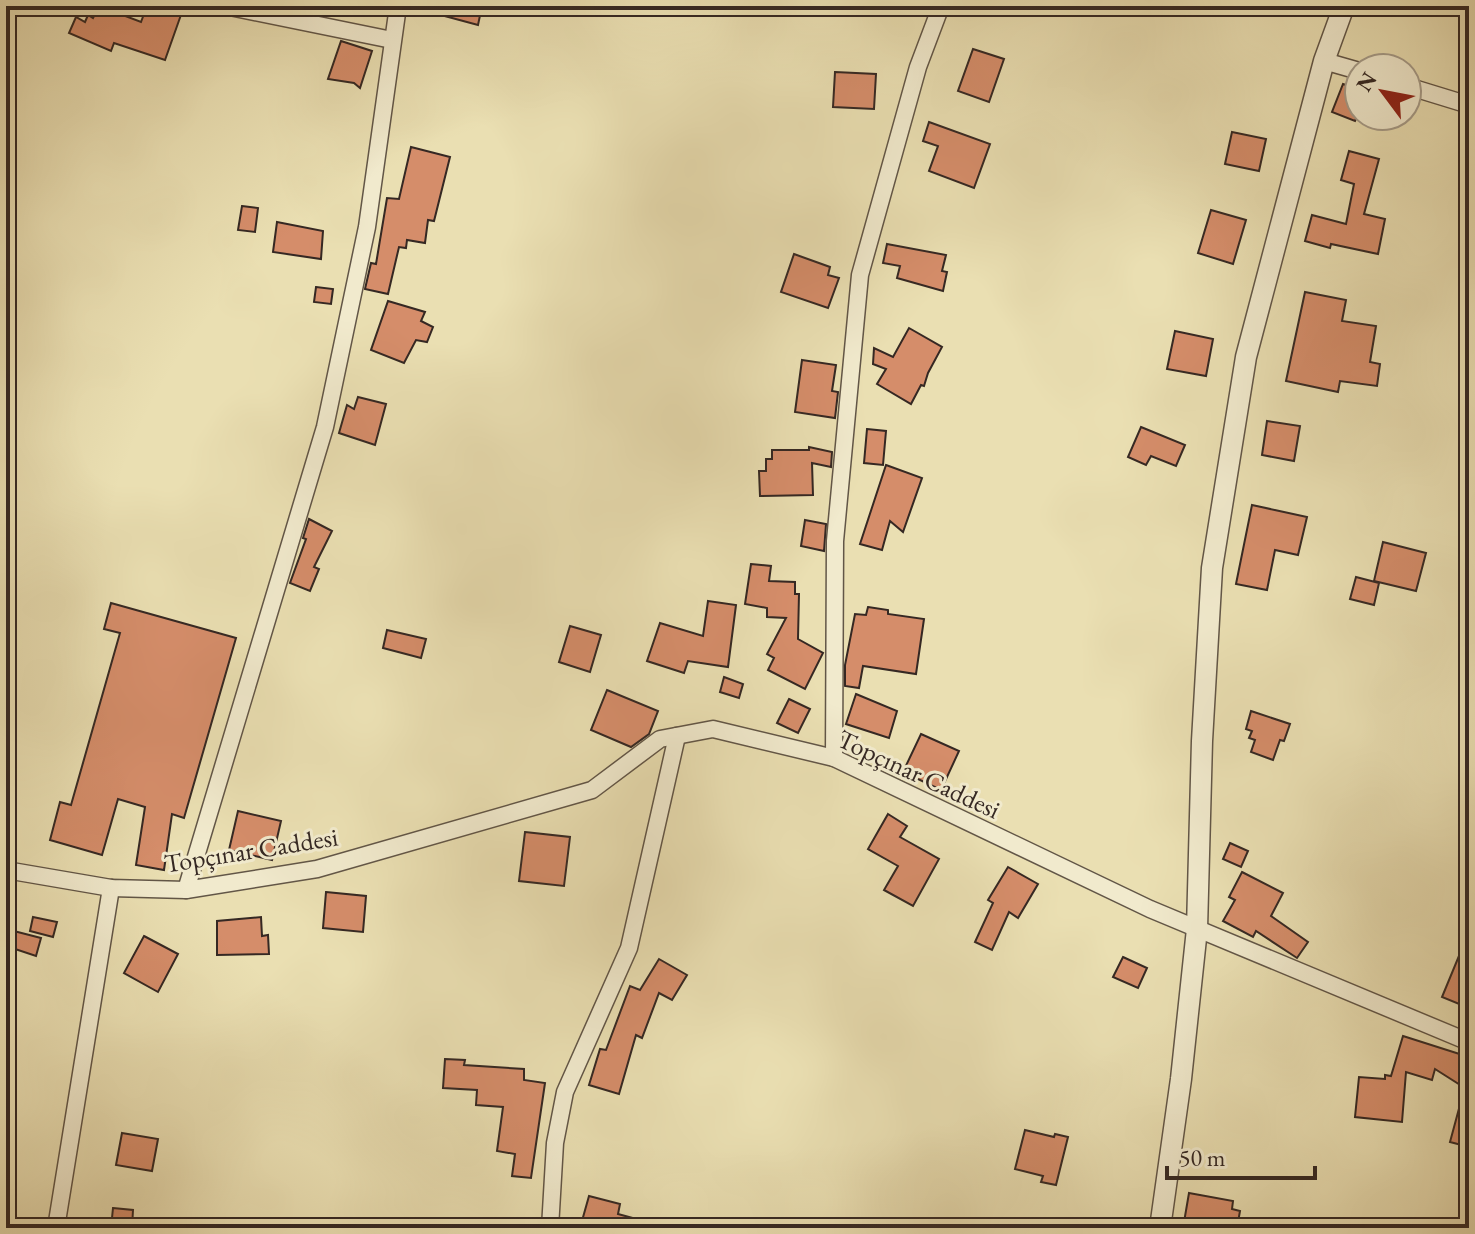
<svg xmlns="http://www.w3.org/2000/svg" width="1475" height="1234" viewBox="0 0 1475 1234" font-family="'EB Garamond',serif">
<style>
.building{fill:#d58d6a;stroke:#352823;stroke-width:2}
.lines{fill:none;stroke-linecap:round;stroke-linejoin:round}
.minor-casing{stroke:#625647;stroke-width:19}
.tertiary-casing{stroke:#625647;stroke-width:23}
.minor{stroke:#f1eacd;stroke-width:16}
.tertiary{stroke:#f1eacd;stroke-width:20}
.labels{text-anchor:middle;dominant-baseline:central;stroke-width:6;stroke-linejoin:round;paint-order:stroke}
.street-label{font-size:26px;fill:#352823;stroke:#f1eacd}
</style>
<rect width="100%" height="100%" fill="#eadfb2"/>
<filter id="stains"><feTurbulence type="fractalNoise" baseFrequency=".0025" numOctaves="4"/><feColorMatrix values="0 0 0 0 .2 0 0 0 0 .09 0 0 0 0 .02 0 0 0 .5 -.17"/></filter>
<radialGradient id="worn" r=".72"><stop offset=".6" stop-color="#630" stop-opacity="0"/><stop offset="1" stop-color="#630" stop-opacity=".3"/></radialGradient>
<!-- building -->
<g class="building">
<path d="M99 6 141 22 147 6H163L182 12 165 60 114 43 111 51 69 33 76 17 85 22 88 15 93 18Z"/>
<path d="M427 6H482L478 25 426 11Z"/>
<path d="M341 41 372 51 360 88 354 83 328 79Z"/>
<path d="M973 49 1004 59 989 102 958 91Z"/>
<path d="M835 72 876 74 874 109 833 107Z"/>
<path d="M1343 84 1359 90V111L1355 121 1332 112Z"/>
<path d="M929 122 990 144 974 188 929 171 938 146 923 141Z"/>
<path d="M1232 132 1266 139 1259 171 1225 164Z"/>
<path d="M411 147 450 157 434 221 428 220 425 243 407 240 406 248 399 247 388 294 365 289 371 263 376 264 387 198 399 199Z"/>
<path d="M1349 151 1379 159 1364 214 1385 219 1378 254 1331 244 1330 248 1305 241 1312 215 1346 224 1354 184 1341 180Z"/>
<path d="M242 206 258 208 255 232 238 230Z"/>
<path d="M1211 210 1246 220 1233 264 1198 253Z"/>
<path d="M277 222 323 231 321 259 273 252Z"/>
<path d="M887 244 946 255 942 271 947 272 943 291 897 278 900 266 883 263Z"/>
<path d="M794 254 830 267 828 275 839 278 828 308 781 292Z"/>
<path d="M316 287 333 289 331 304 314 302Z"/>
<path d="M1305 292 1346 300 1342 321 1376 326 1370 362 1380 364 1377 386 1340 381 1338 392 1286 381Z"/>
<path d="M388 301 425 312 421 321 433 327 427 342 416 340 404 363 371 350Z"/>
<path d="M909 328 942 347 928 373 924 386 921 385 911 404 877 384 886 369 873 364 874 348 893 357Z"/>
<path d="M1175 331 1213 339 1206 376 1167 369Z"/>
<path d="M802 360 836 365 832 391 838 392 835 418 795 412Z"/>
<path d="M358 397 386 404 375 445 339 433 347 405 354 409Z"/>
<path d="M1267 421 1300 426 1294 461 1262 455Z"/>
<path d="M1141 427 1185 445 1176 466 1151 456 1146 465 1128 457Z"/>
<path d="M867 429 886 431 883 465 864 463Z"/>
<path d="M809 447 832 452 831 467 812 463 813 495 760 496 759 471H766V459H772V450H809Z"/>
<path d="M886 465 922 478 903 532 890 521 882 550 860 544Z"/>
<path d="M1252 505 1307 517 1298 555 1275 550 1267 590 1236 584Z"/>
<path d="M309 519 332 531 314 567 319 569 310 591 290 583 306 539 303 538Z"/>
<path d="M805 520 826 524 824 551 801 546Z"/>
<path d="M1383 542 1426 553 1416 591 1374 581Z"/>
<path d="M751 564 771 566 769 581 795 582V594H799L798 639 823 653 805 689 768 670 774 658 767 654 786 618 767 617V608L745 604Z"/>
<path d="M1356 577 1379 583 1374 605 1350 599Z"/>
<path d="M708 601 736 605 728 667 688 661 684 673 647 661 660 623 703 636Z"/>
<path d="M111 603 236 638 184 818 172 814 164 870 136 865 145 807 118 799 102 855 50 840 60 802 71 805 120 633 104 629Z"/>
<path d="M868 607 888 610V614L924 619 916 674 863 666 859 688 845 686V665L855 614 866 615Z"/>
<path d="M570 626 601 635 590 672 559 662Z"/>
<path d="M387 630 426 639 421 658 383 648Z"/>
<path d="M724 677 743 684 739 698 720 692Z"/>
<path d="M607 690 658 711 649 734 631 747 591 730Z"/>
<path d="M856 694 897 711 889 738 846 724Z"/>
<path d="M789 699 810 709 798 733 777 723Z"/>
<path d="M1251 711 1290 724 1284 741 1280 740 1273 760 1251 752 1255 740 1249 738 1252 731 1246 729Z"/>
<path d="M921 734 959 751 941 790 903 772Z"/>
<path d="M238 811 281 821 272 860 229 850Z"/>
<path d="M888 814 907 826 900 837 939 859 913 906 884 890 898 866 868 849Z"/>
<path d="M525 832 570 837 564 886 519 881Z"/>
<path d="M1230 843 1248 851 1241 867 1223 859Z"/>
<path d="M1008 867 1038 884 1018 918 1009 912 992 950 975 942 993 903 988 900Z"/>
<path d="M1242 872 1283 893 1271 916 1308 942 1297 958 1256 931 1253 937 1223 921 1235 900 1229 897Z"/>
<path d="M326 892 366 896 363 932 323 928Z"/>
<path d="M33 917 57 922 53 937 30 931Z"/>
<path d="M261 917 262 936 268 935 269 954 217 955V921Z"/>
<path d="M6 929 41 938 36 956 6 946Z"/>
<path d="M1468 934H1469V1008L1442 997Z"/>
<path d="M144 936 178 954 158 992 124 973Z"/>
<path d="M1123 957 1147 968 1138 988 1113 977Z"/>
<path d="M659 959 687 975 672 1000 659 993 642 1038 636 1035 619 1094 589 1085 600 1049 606 1050 630 986 640 990Z"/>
<path d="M1403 1036 1469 1057V1147L1450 1142 1464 1090H1468L1435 1069 1432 1080 1406 1072 1402 1122 1355 1117 1359 1077 1385 1079V1075L1391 1076Z"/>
<path d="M445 1059 465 1060 464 1065 524 1069V1080L545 1083 531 1178 512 1176 515 1154 497 1151 503 1107 476 1105 477 1090 443 1088Z"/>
<path d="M1025 1130 1054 1137 1055 1134 1068 1137 1056 1185 1041 1182 1043 1176 1015 1169Z"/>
<path d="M122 1133 158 1139 152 1171 116 1165Z"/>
<path d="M1189 1193 1233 1201 1232 1209 1240 1211 1237 1228H1183Z"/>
<path d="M589 1196 620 1204 618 1214 651 1223 650 1228H580Z"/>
<path d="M113 1208 133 1210 132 1228H111Z"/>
</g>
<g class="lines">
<!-- minor casing -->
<g class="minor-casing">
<g id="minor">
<path d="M225 6 392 40"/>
<path d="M1324 61 1359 71"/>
<path d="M1407 86 1469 105"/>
<path d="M834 758 835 541 860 275 918 67 941 6"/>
<path d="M6 870 111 888 186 890 317 869 592 790 660 739 713 729 834 758 1150 909 1469 1042"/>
<path d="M186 890 325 427 367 227 398 6"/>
<path d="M56 1228 111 888"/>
<path d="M550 1228 555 1143 565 1092 629 948 677 736"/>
</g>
</g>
<!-- tertiary casing -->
<g class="tertiary-casing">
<path id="tertiary" d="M1160 1228 1181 1079 1197 929 1202 741 1212 568 1246 357 1324 61 1344 6"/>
</g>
<!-- minor -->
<use href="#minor" class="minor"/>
<!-- tertiary -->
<use href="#tertiary" class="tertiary"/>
</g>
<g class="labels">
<!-- street labels -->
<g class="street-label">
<text transform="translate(919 774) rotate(25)">Topçınar Caddesi</text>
<text transform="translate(251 850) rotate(-9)">Topçınar Caddesi</text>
</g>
</g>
<!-- margin -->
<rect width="1475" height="1234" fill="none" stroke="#eadfb2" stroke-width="32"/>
<rect x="8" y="8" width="1459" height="1218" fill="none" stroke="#352823" stroke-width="4"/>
<rect x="16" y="16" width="1443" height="1202" fill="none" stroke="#352823" stroke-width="2"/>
<!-- north arrow -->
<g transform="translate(1383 92) rotate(302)"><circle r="38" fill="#f1eacd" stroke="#a69c89" stroke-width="2"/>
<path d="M0-6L14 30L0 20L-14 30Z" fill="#8f2418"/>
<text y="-12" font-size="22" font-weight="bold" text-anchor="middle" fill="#352823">N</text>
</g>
<!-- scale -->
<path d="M1167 1166v12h148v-12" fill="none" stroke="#352823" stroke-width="4"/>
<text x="1179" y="1166" font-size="24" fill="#352823" stroke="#f1eacd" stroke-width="6" paint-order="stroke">50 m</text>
<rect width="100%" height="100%" filter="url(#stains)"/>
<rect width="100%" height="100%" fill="url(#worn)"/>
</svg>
